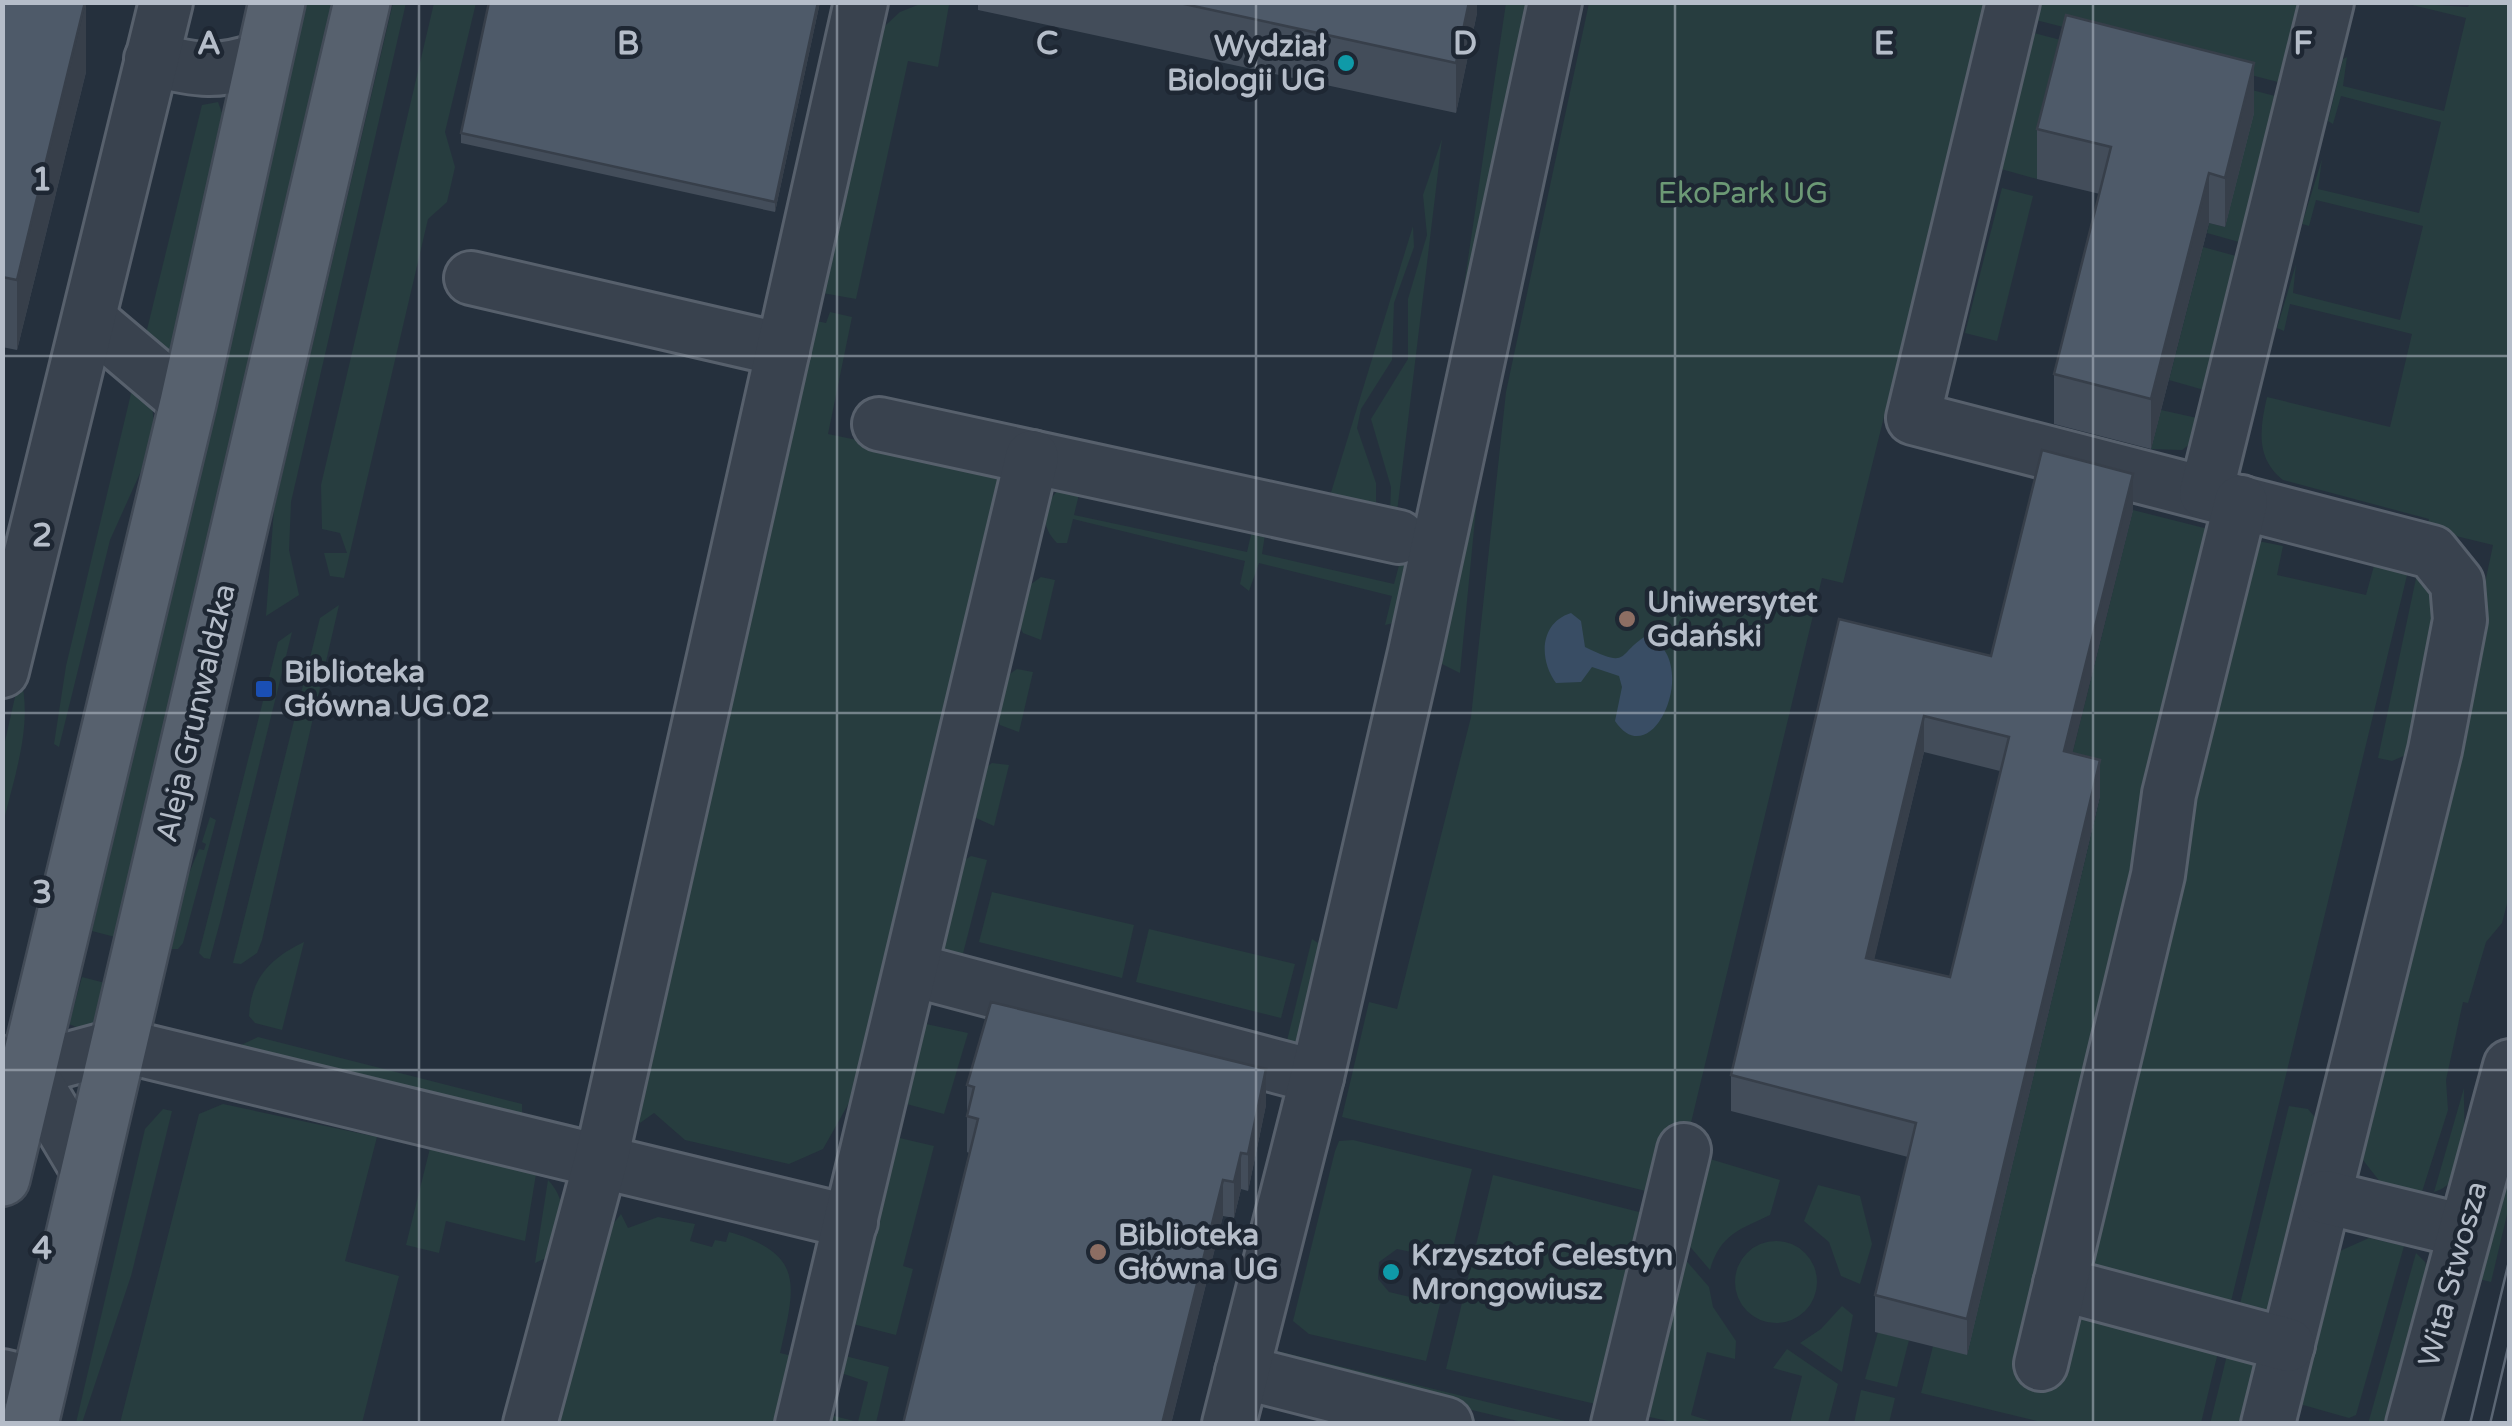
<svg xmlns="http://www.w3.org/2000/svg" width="2512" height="1426" viewBox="0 0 2512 1426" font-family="'Varela Round',sans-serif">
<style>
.green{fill:#273d3f}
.water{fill:#394d64}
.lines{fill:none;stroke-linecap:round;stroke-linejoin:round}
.minor-casing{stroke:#57606c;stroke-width:58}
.major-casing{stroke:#424b57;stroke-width:60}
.minor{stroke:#39424e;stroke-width:52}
.major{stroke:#57616e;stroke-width:55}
.tram{stroke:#5b6674;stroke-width:2.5}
.wall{fill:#434d5a;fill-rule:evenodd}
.shaded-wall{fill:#373f4a}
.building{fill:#4e5a69;stroke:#373f4a;stroke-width:2.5;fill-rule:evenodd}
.grid{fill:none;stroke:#b5bdc9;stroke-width:2.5;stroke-opacity:0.55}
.culture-dot{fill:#0f9aa8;stroke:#1e2733;stroke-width:4}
.education-dot{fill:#8d6e63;stroke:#1e2733;stroke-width:4}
.transit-dot{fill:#1a4fb4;stroke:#1e2733;stroke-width:4}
.labels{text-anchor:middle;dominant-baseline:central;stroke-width:9;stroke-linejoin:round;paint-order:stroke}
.poi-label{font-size:30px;font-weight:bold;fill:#b5bdc9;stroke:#1e2733;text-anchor:start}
.park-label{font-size:30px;fill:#6c9975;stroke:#1e2733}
.street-label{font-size:30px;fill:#b5bdc9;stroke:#1e2733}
.grid-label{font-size:32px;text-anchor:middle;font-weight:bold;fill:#b5bdc9;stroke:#1e2733;stroke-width:9;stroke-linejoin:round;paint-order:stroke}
</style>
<rect width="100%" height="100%" fill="#25303d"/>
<!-- green -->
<g class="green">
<path d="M306 3H334L115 937 92 931Z"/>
<path d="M393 3H406L291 502 289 550 299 595 266 616 274 509Z"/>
<path d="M434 3H476L445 132 455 167 447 202 428 219 344 578 330 576 324 553H347L340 533 322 529 321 485Z"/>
<path d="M1506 3H1535L1444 421Z"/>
<path d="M1589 3H1986L1843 583 1822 578 1689 1131 1650 1192 1342 1117 1369 1002 1397 1009 1471 717 1506 392Z"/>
<path d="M2032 3H2298L2278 82 2028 18Z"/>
<path d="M2404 3 2468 7 2470 3H2509V896L2502 923 2486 942 2468 1003 2463 1002 2446 1080 2448 1110 2421 1195 2381 1183 2355 1150 2442 789 2493 545 2427 529 2429 519 2283 480C2255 458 2260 428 2267 397L2390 427 2412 334 2290 304 2284 331 2277 328 2296 264 2293 293 2400 320 2423 226 2316 200 2309 226 2302 224 2322 159 2318 189 2419 213 2441 122 2341 96 2333 124 2328 121 2343 59 2347 57 2343 86 2444 111 2466 18Z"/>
<path d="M920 4 949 5 938 67 908 61 856 299 817 292 874 36 900 12Z"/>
<path d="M2034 33 2275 96 2239 242 2207 233 2209 223 2225 227 2253 113 2037 179 2001 169Z"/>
<path d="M218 102 222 113 169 362 143 346 202 105Z"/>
<path d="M1442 139 1397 512 1390 513 1391 487 1371 419 1408 359V299L1427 235 1423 195Z"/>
<path d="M2002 188 2033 196 1997 341 1965 333Z"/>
<path d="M1413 226 1414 247 1394 303 1392 360 1361 409 1357 428 1376 483V511L1329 499Z"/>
<path d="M2203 247 2236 256 2204 390 2169 380Z"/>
<path d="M830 312 852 317 828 434 991 468 1002 475 850 1101 823 1149 789 1164 685 1140 654 1113 640 1123 638 1100 812 320 826 323Z"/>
<path d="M134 381 152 404 154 426 141 471 110 540 59 747 54 744 66 666Z"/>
<path d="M2161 410 2197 418 2191 443 2182 450 2151 449Z"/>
<path d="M1074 486 1080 490 1074 515 1247 552 1253 526 1266 528 1262 554 1394 584 1402 554 1411 559 1401 621 1385 625 1392 596 1259 563 1249 591 1240 584 1245 561 1073 519 1067 543H1057C1040 526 1042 507 1058 490Z"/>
<path d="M1471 487 1478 488 1460 673 1438 662Z"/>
<path d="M2133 510 2216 531 2070 1325 2081 1316 2221 1340 2201 1423H2045L1921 1393 1933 1346 1967 1354 2100 797 2064 787Z"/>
<path d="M2248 539 2283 546 2277 575 2366 595 2378 551 2410 563 2228 1314 2095 1268 2089 1255Z"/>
<path d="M2418 569 2439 609 2408 754 2392 761 2378 758Z"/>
<path d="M1041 577 1055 580 1041 640 1023 633 1018 623 1027 587Z"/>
<path d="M339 605 262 940 257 953 241 964 233 963 320 618Z"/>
<path d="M292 632 220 922 210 959 204 958 199 953 278 642Z"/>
<path d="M1017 669 1033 672 1019 732 1000 725C993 708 1000 678 1017 669Z"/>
<path d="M20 675C34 723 14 777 3 824V750Z"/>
<path d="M992 763 1009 765 994 826 976 818 971 809 984 769Z"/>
<path d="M210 817 216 820 183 943 178 949H169L181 893 199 849 204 850 206 844 202 842Z"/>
<path d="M971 856 987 860 959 969 943 955 940 941 960 863Z"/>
<path d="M992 892 1134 925 1122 978 979 942Z"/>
<path d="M1149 929 1295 964 1281 1018 1136 982Z"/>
<path d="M1312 939 1324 947 1308 1033 1285 1049Z"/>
<path d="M304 942 282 1030 255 1023 249 1016C251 977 271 958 304 942Z"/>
<path d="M82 977 105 983 95 1021 81 1029 69 1024Z"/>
<path d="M926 1024 968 1033 944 1114 899 1102 915 1042Z"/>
<path d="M258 1037 522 1104V1123L237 1057 241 1045Z"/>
<path d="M2464 1088C2463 1121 2473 1181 2434 1192Z"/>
<path d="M223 1104 377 1137 345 1261 399 1276 362 1423H120L199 1114Z"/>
<path d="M2289 1106 2308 1109 2318 1121 2271 1307 2263 1314 2237 1316Z"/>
<path d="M163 1109 172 1111 131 1276 82 1423H76L145 1129Z"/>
<path d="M2509 1124V1206L2491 1282 2471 1277Z"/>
<path d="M891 1136 934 1146 903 1266 913 1269 896 1335 845 1322Z"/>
<path d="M432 1140 537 1168 525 1241 446 1221 439 1253 406 1245Z"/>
<path d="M1353 1140 1472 1169 1450 1260 1397 1249 1379 1262 1378 1279 1389 1292 1440 1304 1426 1361 1309 1334 1293 1321 1335 1151 1339 1141Z"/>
<path d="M1700 1156 1780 1180 1770 1215C1741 1229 1720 1234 1710 1270L1681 1236Z"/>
<path d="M1493 1175 1647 1214 1604 1406 1446 1369Z"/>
<path d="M548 1180C570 1203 561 1226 555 1254L535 1263Z"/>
<path d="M1818 1185 1860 1196 1872 1244 1860 1284 1841 1276 1829 1242 1804 1221Z"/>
<path d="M621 1214 628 1228 658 1217 695 1224 690 1241 712 1247 715 1240 726 1242 729 1232C806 1254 795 1286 780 1353L796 1357 781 1423 553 1424 610 1228Z"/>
<path d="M2369 1238 2404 1246 2356 1415 2349 1418 2289 1401 2331 1255Z"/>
<circle cx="1776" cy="1282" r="41"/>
<path d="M1677 1250 1709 1287 1713 1307 1736 1341 1735 1359 1707 1352 1691 1415 1720 1424 1677 1423 1636 1414Z"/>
<path d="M2416 1253 2425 1262 2429 1277 2392 1423 2368 1424Z"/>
<path d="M1842 1306 1853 1315 1842 1372 1800 1343 1821 1329Z"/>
<path d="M1878 1332 1909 1340 1897 1387 1865 1379Z"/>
<path d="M2230 1343C2268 1368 2254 1385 2247 1423L2210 1424Z"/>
<path d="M1269 1349 1573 1423H1526L1326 1375 1285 1364Z"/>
<path d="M1787 1349 1838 1384 1828 1423H1790L1802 1376 1773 1368Z"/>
<path d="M837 1354 889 1367 876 1423H826V1414L858 1422 868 1382 841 1373Z"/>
<path d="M1861 1390 1895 1398 1889 1423H1854Z"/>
</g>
<!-- water -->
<path class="water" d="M1571 613 1581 621 1585 647C1631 670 1617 653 1646 636 1704 657 1653 778 1615 721L1622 687 1619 676 1592 667 1581 682 1556 683C1539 660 1539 623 1571 613Z"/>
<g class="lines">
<!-- minor casing -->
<g class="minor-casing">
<g id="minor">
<path d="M2013 2 1913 418 2432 552 2457 583 2460 620 2435 750 2268 1424"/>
<path d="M151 59C198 71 218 74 264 58"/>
<path d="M471 278 783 350"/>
<path d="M90 320 188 403"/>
<path d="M879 424 1399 537"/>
<path d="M2206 493 2327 2"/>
<path d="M2 671 166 2"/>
<path d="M913 970 1317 1077"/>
<path d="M2 1063 28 1070 120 1045 851 1222"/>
<path d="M28 1070 88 1171"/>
<path d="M2325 1197 2464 1231"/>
<path d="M2060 1284 2288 1345"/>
<path d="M2041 1364 2158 875 2169 794 2241 502"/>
<path d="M1242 1372 1446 1424"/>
<path d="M2 1376 39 1385"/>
<path d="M530 1424 601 1160 861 2"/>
<path d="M802 1424 1032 457"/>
<path d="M1229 1424 1317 1077 1415 652 1555 2"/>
<path d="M1618 1424 1684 1150"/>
<path d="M2413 1424 2510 1066"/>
</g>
</g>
<!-- major casing -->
<g class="major-casing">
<g id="major">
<path d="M2 1178 188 403 277 2"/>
<path d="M30 1424 362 2"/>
</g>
</g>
<!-- minor -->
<use href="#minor" class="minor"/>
<!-- major -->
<use href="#major" class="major"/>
<!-- tram -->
<g class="tram">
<path d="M2470 1424 2510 1257"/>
<path d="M2490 1424 2510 1339"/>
</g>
</g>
<!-- wall -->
<g class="wall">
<path d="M2 2 86 72 17 350 2 347Z"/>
<path d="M489 2H820L775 212 461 143V133Z"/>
<path d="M978 2H1477V13L1456 113 978 10Z"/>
<path d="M2254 113 2225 227 2209 223 2151 449 2054 424V374L2100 194 2037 179V129Z"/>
<path d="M2133 510 2072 753 2100 796 1967 1355 1875 1332V1295L1908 1157 1731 1111V1075L1839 619 1991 656ZM1924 752 2000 771 1950 977 1874 959Z"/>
<path d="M967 1085 1266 1105 1248 1191 1241 1189 1234 1218 1223 1216 1171 1424H903L969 1153 967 1152Z"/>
</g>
<!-- shaded-wall -->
<g class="shaded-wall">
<path d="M86 2V72L17 350V280Z"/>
<path d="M818 2H820L775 212V202Z"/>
<path d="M1469 2H1477V13L1456 113V63Z"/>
<path d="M2254 63V113L2225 227V178Z"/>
<path d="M2209 173V223L2151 449V399Z"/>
<path d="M2133 474V510L2064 787V751Z"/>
<path d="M1924 716V752L1866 994V958Z"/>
<path d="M2100 760V796L1967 1355V1319Z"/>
<path d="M1266 1069V1105L1248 1191V1154Z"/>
<path d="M1241 1153V1189L1234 1218V1182Z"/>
<path d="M1223 1180V1216L1171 1424H1162Z"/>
</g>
<!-- building -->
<g class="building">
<path d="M2 2H85L17 280 2 277Z"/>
<path d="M489 2H818L775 202 461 133Z"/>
<path d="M1175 2H1469L1456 63Z"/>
<path d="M2066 15 2254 63 2225 178 2209 173 2151 399 2054 374 2111 147 2037 129Z"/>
<path d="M2042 450 2133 474 2064 751 2100 760 1967 1319 1875 1295 1916 1123 1731 1075 1839 619 1991 656ZM1924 716 2009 737 1950 977 1866 958Z"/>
<path d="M991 1002 1266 1069 1248 1154 1241 1153 1234 1182 1223 1180 1162 1424H903L978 1119 967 1116 974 1087 967 1085Z"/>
</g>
<!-- grid -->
<path class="grid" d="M419 2V1424M837 2V1424M1256 2V1424M1675 2V1424M2093 2V1424M2 356H2510M2 713H2510M2 1070H2510"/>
<!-- markers -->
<g class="culture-dot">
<circle cx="1346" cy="63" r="10"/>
<circle cx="1391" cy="1272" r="10"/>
</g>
<g class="education-dot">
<circle cx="1627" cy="619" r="10"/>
<circle cx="1098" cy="1252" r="10"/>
</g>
<rect class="transit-dot" x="254" y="679" width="20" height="20" rx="5"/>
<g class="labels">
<!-- poi labels -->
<g class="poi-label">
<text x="1326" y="46" text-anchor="end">Wydział<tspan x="1326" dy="34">Biologii UG</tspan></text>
<text x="1647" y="602">Uniwersytet<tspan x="1647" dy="34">Gdański</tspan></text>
<text x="284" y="672">Biblioteka<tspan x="284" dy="34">Główna UG 02</tspan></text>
<text x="1118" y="1235">Biblioteka<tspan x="1118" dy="34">Główna UG</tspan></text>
<text x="1411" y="1255">Krzysztof Celestyn<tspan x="1411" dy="34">Mrongowiusz</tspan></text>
</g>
<!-- park labels -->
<g class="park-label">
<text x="1743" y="193">EkoPark UG</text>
</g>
<!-- street labels -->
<g class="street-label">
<text transform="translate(196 713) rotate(-77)">Aleja Grunwaldzka</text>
<text transform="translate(2453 1274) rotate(-75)">Wita Stwosza</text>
</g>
</g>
<g class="grid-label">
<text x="209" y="54">A</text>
<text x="628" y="54">B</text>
<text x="1047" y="54">C</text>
<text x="1465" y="54">D</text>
<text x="1884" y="54">E</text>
<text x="2303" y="54">F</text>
<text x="42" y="190">1</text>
<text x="42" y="546">2</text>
<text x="42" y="903">3</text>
<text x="42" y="1259">4</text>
</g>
<!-- border -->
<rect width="2512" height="1426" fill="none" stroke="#b5bdc9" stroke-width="10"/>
</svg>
